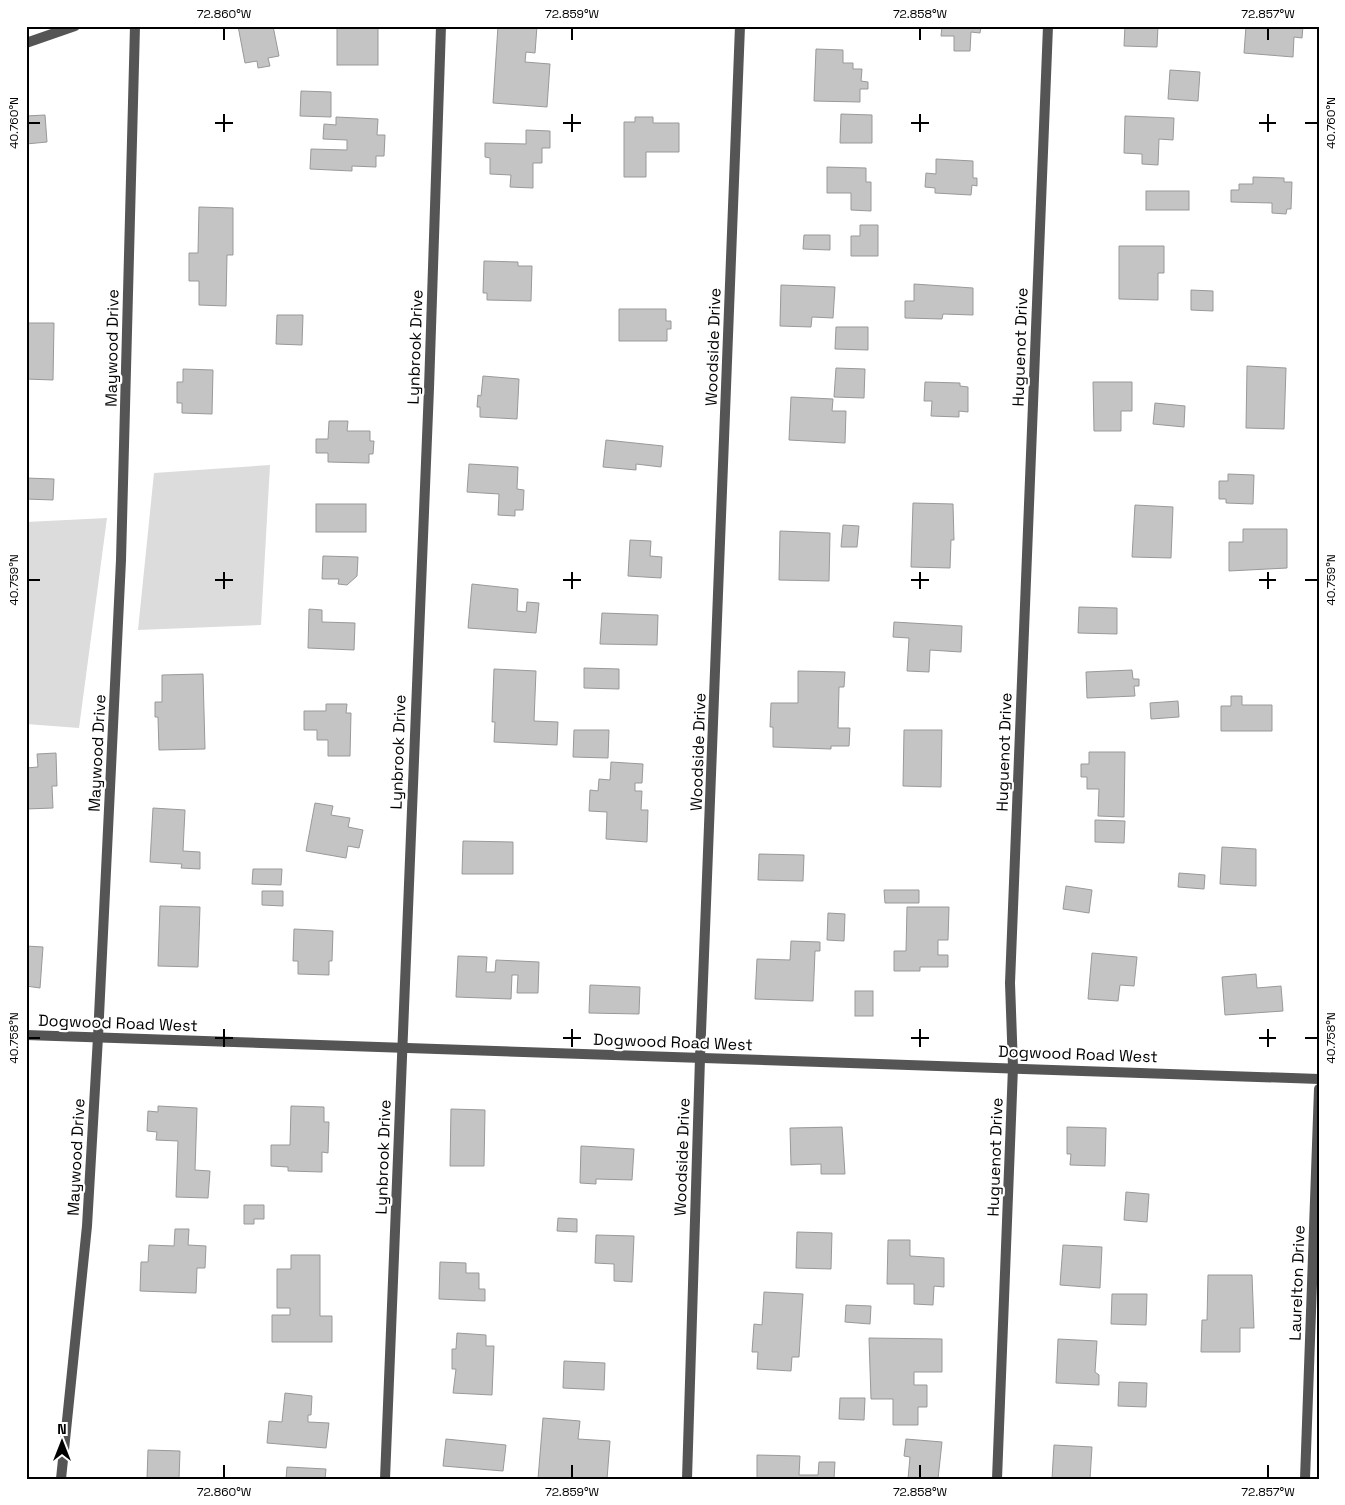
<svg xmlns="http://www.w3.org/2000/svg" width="1345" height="1505" viewBox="0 0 1345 1505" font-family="'Space Grotesk',sans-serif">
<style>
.green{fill:#dcdcdc}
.building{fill:#c4c4c4;stroke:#999}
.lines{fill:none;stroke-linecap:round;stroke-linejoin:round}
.minor{stroke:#555;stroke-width:10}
.ticks{fill:none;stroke:#000;stroke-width:2}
.labels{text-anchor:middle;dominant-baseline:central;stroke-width:4.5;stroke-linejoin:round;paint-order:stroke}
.street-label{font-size:16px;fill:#000;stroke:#fff}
.neatline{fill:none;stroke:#000;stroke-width:2}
.ticks-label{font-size:12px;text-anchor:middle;fill:#000}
</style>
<rect width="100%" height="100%" fill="#fff"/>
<!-- green -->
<g class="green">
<path d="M270 465 261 625 138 630 154 473Z"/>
<path d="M107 518 79 728 26 724V522Z"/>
</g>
<!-- building -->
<g class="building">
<path d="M238 26H273L279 56 268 58 270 66 258 68 257 61 245 63Z"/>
<rect x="337" y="26" width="41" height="39"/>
<path d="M498 26H537L535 53 526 52 525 62 550 64 547 107 493 103Z"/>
<path d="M942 26H981L980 33 971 32 970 51H954V36H941Z"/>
<path d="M1125 26H1158L1157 47 1124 46Z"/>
<path d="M1246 26H1303L1302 38 1294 37 1293 57 1244 53Z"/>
<path d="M816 49 843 50V63H853V69H862L861 81 868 82V89H860V102L814 101Z"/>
<path d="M1170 70 1200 72 1198 101 1168 99Z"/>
<path d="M301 91 331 92V117L300 116Z"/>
<path d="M841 114 872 115V143H840Z"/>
<path d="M45 115 47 142 26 144V116Z"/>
<path d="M1125 116 1174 118 1173 140 1159 139 1158 165 1142 164V154L1124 153Z"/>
<path d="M336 117 378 119 377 135H385L384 156H376V167L352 166V171L310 169 311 149 347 150V140L323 139 324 124 336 125Z"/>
<path d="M635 117H653V123H679V152H646V177H624V122H635Z"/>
<path d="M526 130 550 131V148H542V163H533V188L510 187 511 175 490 174V158L485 157V143L526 144Z"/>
<path d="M936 159 973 161V178H977V186L972 185 971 195 935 193V188L925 187 926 173 936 174Z"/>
<path d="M827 167 866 168V182H871V211L851 210V193H827Z"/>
<path d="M1253 177 1284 178V182H1292L1291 209H1287L1286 214 1272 213V203L1231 202V190H1239V184H1253Z"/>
<rect x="1146" y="191" width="43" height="19"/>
<path d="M199 207 233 208V255H227L226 306 199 305V281H189V253H198Z"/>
<path d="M860 225H878V256H851V236H860Z"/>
<path d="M804 235H830V250L803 249Z"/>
<path d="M1119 246H1164V273H1158V300L1119 299Z"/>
<path d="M484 261 518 262V266H532L531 301 487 300V293H483Z"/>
<path d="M914 284 973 288V315L943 314 942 319 905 318V301H914Z"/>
<path d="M781 285 835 287 833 318 812 317 811 327 780 326Z"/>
<path d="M1191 290 1213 291V311L1191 310Z"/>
<path d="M619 309H666V321H671V329H667V341H619Z"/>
<path d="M277 315H303L302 345 276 344Z"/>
<path d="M26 323H54L53 380 26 379Z"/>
<path d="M836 327H868V350L835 349Z"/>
<path d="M1247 366 1286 368 1284 429 1246 428Z"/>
<path d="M836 368 865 369 864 398 834 397Z"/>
<path d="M183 369 213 370 212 414 182 413V403H177V382H183Z"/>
<path d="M483 376 519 379 517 419 480 417V407H477L478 395 481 396Z"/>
<path d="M925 382 960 383V386L968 387V412L959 411V417L931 416 932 401H924Z"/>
<path d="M1093 382H1132V411H1121V431H1094Z"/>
<path d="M791 397 833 399 832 411H846L845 443 789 440Z"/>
<path d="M1155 403 1185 406 1184 427 1153 424Z"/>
<path d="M329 421H348L347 431H370V441H374L373 454H369V463L328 462V453H316V439H328Z"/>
<path d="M606 440 663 446 661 467 636 464V470L603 467Z"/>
<path d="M469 464 518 467 517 489 524 490 523 510H515V516L498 515 499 494 467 492Z"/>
<path d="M1228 474 1254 475 1253 504 1226 503V499H1219V481H1228Z"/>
<path d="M26 478 54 479 53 500 26 499Z"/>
<path d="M913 503 953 504 954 540H951L950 568 911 567Z"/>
<rect x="316" y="504" width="50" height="28"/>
<path d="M1135 505 1173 507 1171 558 1132 557Z"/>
<path d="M843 525 859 526 857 547H841Z"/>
<path d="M1243 529H1287V568L1229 571V542H1243Z"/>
<path d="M780 531 830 533 829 581 779 580Z"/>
<path d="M630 540 651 541 650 556 662 557 661 578 628 576Z"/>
<path d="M323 556 358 557 357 576 347 585 338 584 339 579H322Z"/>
<path d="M472 584 518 589 517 611 526 612 527 602 539 603 536 633 468 628Z"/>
<path d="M1079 607 1117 608V634L1078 633Z"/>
<path d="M309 609 322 610V622L355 623 354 650 308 648Z"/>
<path d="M602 613 658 615 657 645 600 644Z"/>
<path d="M894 622 962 626 961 652 930 650 929 672 907 671 909 638 893 637Z"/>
<path d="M584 668 619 669V689L584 688Z"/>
<path d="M494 669 536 671 534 721 558 722 557 745 494 742 495 722H492Z"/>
<path d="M1132 670 1133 679H1139V686H1134L1135 696 1087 698 1086 672Z"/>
<path d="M798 671 845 672 844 687H839L838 728H850L849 746H831V749L773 747V727H770L771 703H798Z"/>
<path d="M203 674 205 749 159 750 158 717H155V702H162V675Z"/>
<path d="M1231 696H1242V705H1272V731H1221V706H1231Z"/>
<path d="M1178 701 1179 717 1151 719 1150 703Z"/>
<path d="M326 704H347L346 713H351L350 756H328V740H317V730H304V711H326Z"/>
<path d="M574 730H609L608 758 573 757Z"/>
<path d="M904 730H942L941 787 903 786Z"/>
<path d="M1089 752H1125L1124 817 1098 816 1099 789H1087V777H1081V764H1089Z"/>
<path d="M56 753 57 786H52L53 808 26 809V768L38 767 37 754Z"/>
<path d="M611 762 643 764 642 783H635V791H642L641 810H648L647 842 606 839 607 812 589 811 590 790 598 791 599 779 610 780Z"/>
<path d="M315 803 333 806 331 815 350 818 348 827 363 830 359 848 348 846 346 858 306 851Z"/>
<path d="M153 808 185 810 183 851 200 852V869L181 868 182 864 150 862Z"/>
<path d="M1095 820 1125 821 1124 843 1095 842Z"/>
<path d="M463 841 513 842V874H462Z"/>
<path d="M1222 847 1256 849V886L1220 884Z"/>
<path d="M759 854 804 855 803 881 758 880Z"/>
<path d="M253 869H282L281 885 252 884Z"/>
<path d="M1179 873 1205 875 1204 889 1178 887Z"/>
<path d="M1066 886 1092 890 1089 913 1063 909Z"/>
<path d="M884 890H919V903H885Z"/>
<path d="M262 891H283V906L262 905Z"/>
<path d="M160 906 200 907 198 967 158 966Z"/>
<path d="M907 907H949L948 940H938V955H948V967H920V971H894V951H906Z"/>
<path d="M828 913 845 914 844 941 827 940Z"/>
<path d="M294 929 333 931 332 961H329V975L298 974V961H293Z"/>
<path d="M791 941 820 942V951H815L813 1001 755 999 757 959 790 960Z"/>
<path d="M26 946 43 947 40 988 26 986Z"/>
<path d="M1092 953 1137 957 1134 986 1120 985 1118 1001 1088 999Z"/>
<path d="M458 956 487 957 486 972H495L496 960 539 962 538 993H517L518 975H512L511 999 456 997Z"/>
<path d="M1256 974 1257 988 1281 986 1283 1011 1225 1015 1222 977Z"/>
<path d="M590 985 640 987 639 1014 589 1013Z"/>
<rect x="855" y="991" width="18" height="25"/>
<path d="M158 1106 197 1108 195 1170 210 1171 208 1198 176 1197 178 1141 156 1140 157 1132 147 1131 148 1111 158 1112Z"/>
<path d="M291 1106 324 1107V1122H329L328 1153 322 1152V1172L288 1171V1167L271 1166V1145H290Z"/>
<path d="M451 1109 485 1110 484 1166H450Z"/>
<path d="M842 1127 845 1174H821V1164L791 1165 790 1128Z"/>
<path d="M1067 1127 1106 1128 1105 1166 1070 1165 1071 1154H1067Z"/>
<path d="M581 1146 634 1149 632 1180 596 1179V1184L580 1183Z"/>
<path d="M1126 1192 1149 1194 1147 1222 1124 1220Z"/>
<path d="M244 1205H264V1219H254V1224H244Z"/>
<path d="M558 1218 577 1219V1232L557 1231Z"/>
<path d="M175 1229H189L188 1245 206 1246 205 1268H197L196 1293 140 1291 141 1262H148L149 1245 174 1246Z"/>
<path d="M797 1232 832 1233 831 1269 796 1268Z"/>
<path d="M596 1235 634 1236 632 1282 614 1281V1264L595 1263Z"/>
<path d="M888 1240H910V1256L944 1258V1287L934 1286 933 1305 914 1304V1284H887Z"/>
<path d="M1063 1245 1102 1247 1100 1288 1060 1285Z"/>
<path d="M291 1255H320V1316H332V1342H272V1315H290V1308H277V1269H291Z"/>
<path d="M440 1262 466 1263V1273H479V1289H485V1301L439 1299Z"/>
<path d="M1208 1275H1252L1254 1328H1240V1352H1201L1202 1320H1207Z"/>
<path d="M764 1292 803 1294 799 1357H792L791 1371 757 1369 758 1352H752L754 1324 762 1325Z"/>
<path d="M1112 1294H1147L1146 1325 1111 1324Z"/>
<path d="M846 1305 871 1306 870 1324 845 1322Z"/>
<path d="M457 1333 486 1335V1346H494L492 1395 453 1393 456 1369H452V1349H456Z"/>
<path d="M869 1338 942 1339V1372H914V1385H927V1407H918V1425H893V1399H871Z"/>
<path d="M1058 1339 1097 1341 1095 1372 1099 1375V1385L1056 1383Z"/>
<path d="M564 1361 605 1363 604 1390 563 1388Z"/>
<path d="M1119 1382 1147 1383 1146 1407 1118 1406Z"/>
<path d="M285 1393 312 1396 311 1415H308V1422L329 1423 326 1448 267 1443 269 1421 282 1422Z"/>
<path d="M840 1398H865L864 1420 839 1419Z"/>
<path d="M543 1418 580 1421 578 1439 610 1441 607 1479H538Z"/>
<path d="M446 1439 506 1445 503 1471 443 1466Z"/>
<path d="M906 1439 942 1442 938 1479H908L910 1457 904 1456Z"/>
<path d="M1054 1445 1092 1447 1090 1479H1052Z"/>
<path d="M148 1450 180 1451 179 1479H147Z"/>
<path d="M757 1455 800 1456 799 1475H818L819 1462H835L834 1479H757Z"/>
<path d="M287 1467 326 1469 325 1479H286Z"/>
</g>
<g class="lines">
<!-- minor -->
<g class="minor">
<path d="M26 43 75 26"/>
<path d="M26 1035C457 1052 888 1062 1319 1079"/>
<path d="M61 1479 87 1226 98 1037 121 560 135 26"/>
<path d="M385 1479 429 388 441 26"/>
<path d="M687 1479 700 1058 740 26"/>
<path d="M997 1479 1013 1067 1010 983 1048 26"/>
<path d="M1305 1479 1319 1089"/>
</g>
</g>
<!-- ticks -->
<path class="ticks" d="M224 28V40M572 28V40M920 28V40M1268 28V40M224 114V132M572 114V132M920 114V132M1268 114V132M28 123H40M215 123H233M563 123H581M911 123H929M1259 123H1276M1305 123H1318M224 572V589M572 572V589M920 572V589M1268 572V589M28 580H40M215 580H233M563 580H581M911 580H929M1259 580H1276M1305 580H1318M224 1029V1047M572 1029V1047M920 1029V1047M1268 1029V1047M28 1038H40M215 1038H233M563 1038H581M911 1038H929M1259 1038H1276M1305 1038H1318M224 1465V1478M572 1465V1478M920 1465V1478M1268 1465V1478"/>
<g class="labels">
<!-- street labels -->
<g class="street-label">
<text transform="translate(415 347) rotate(-88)">Lynbrook Drive</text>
<text transform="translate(713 347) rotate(-88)">Woodside Drive</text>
<text transform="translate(1020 347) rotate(-88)">Huguenot Drive</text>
<text transform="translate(112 348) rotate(-89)">Maywood Drive</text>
<text transform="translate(398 752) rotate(-88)">Lynbrook Drive</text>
<text transform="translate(698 752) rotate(-88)">Woodside Drive</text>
<text transform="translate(1004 752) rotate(-88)">Huguenot Drive</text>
<text transform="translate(97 753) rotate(-87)">Maywood Drive</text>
<text transform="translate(118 1023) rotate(2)">Dogwood Road West</text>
<text transform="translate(673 1042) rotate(2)">Dogwood Road West</text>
<text transform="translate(1078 1054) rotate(2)">Dogwood Road West</text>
<text transform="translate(76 1157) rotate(-87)">Maywood Drive</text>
<text transform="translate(383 1157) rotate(-88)">Lynbrook Drive</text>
<text transform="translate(682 1157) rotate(-88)">Woodside Drive</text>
<text transform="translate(995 1157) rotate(-88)">Huguenot Drive</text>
<text transform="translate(1297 1283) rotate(-88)">Laurelton Drive</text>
</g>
</g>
<!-- border -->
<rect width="1345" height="1505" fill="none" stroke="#ffffff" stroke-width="55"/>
<!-- north arrow -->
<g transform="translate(62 1442)" stroke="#ffffff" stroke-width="4" paint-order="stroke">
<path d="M0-4L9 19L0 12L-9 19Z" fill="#000000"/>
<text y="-8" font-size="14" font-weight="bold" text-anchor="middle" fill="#000000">N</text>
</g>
<rect x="28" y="28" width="1290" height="1450" class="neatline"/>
<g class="ticks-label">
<text x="224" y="18">72.860°W</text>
<text x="572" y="18">72.859°W</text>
<text x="920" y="18">72.858°W</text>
<text x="1268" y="18">72.857°W</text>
<text transform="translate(14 123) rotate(-90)" y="4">40.760°N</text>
<text transform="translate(1331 123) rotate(-90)" y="4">40.760°N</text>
<text transform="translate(14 580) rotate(-90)" y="4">40.759°N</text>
<text transform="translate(1331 580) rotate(-90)" y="4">40.759°N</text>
<text transform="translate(14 1038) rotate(-90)" y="4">40.758°N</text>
<text transform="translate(1331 1038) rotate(-90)" y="4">40.758°N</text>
<text x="224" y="1496">72.860°W</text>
<text x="572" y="1496">72.859°W</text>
<text x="920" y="1496">72.858°W</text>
<text x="1268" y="1496">72.857°W</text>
</g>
</svg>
